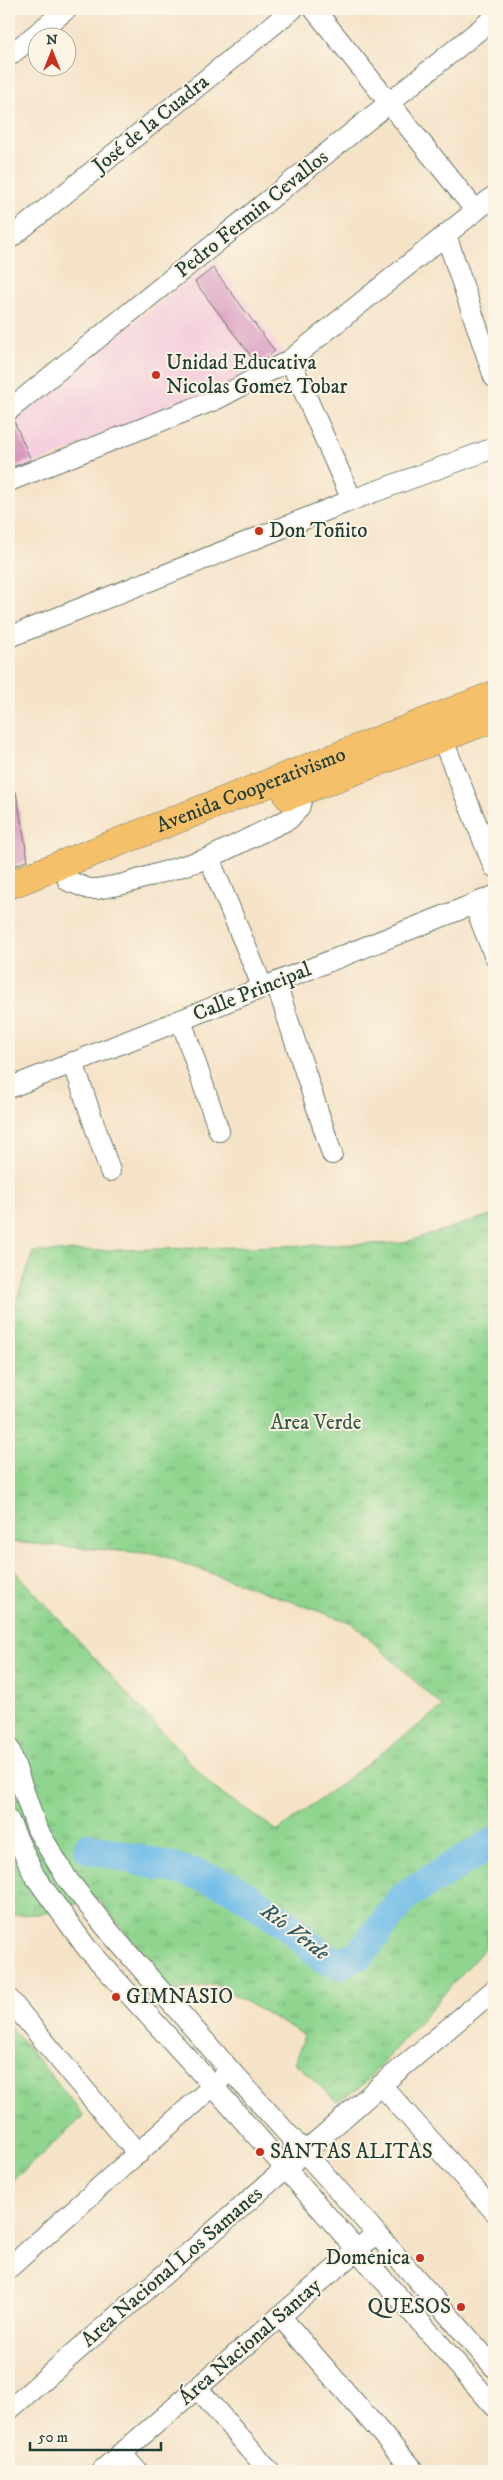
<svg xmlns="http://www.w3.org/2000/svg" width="503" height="2480" viewBox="0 0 503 2480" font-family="'IM FELL DW Pica',serif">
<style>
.built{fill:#f4cfdd}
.park{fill:url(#park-tufts);stroke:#578962}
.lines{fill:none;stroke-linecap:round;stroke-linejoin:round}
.river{stroke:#6ebce8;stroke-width:31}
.building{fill:#d797c0}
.minor-casing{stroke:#6a7768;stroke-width:22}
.highway-casing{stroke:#6a7768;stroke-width:29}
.minor{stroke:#fff;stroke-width:20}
.highway{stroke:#f6c06b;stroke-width:28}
.poi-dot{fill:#c8321e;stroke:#fcf5e5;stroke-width:2}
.labels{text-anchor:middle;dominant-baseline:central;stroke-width:4;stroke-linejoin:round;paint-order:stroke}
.street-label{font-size:21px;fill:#1f3d34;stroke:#fcf5e5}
.poi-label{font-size:21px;fill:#1f3d34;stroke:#fcf5e5;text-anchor:start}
.park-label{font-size:21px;fill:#355b46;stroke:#fcf5e5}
.water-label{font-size:22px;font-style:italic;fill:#335d61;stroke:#fcf5e5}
</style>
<defs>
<pattern id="park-tufts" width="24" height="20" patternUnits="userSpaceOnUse" patternTransform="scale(1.25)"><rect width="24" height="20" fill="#8fd58f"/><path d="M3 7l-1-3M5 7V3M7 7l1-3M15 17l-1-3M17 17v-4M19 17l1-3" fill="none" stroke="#74ae76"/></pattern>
</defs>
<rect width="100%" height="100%" fill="#fcf5e5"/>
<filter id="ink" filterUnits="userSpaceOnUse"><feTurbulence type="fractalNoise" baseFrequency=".02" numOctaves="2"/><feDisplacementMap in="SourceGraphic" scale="10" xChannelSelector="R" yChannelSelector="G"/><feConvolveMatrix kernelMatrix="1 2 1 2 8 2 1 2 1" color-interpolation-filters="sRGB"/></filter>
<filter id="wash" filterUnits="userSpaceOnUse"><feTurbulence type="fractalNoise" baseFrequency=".0096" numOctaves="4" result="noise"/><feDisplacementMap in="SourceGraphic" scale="20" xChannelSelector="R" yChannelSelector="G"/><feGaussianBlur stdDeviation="1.12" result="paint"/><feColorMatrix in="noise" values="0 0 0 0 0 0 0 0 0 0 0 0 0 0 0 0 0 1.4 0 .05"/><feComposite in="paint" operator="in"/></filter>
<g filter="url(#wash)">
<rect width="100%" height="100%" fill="#f5e3c8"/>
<!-- built -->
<path class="built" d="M215 260 284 353 207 397 9 474V420Z"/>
<!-- park -->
<g class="park">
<path d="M494 1214V1902L485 1948 361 2087 336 2101 295 2063 304 2035 214 1984 172 1991 98 1898 38 1914 9 1915V1565L214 1788 278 1831 443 1707 352 1623 157 1554 9 1542V1321L33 1252 403 1243Z"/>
<path d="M9 2024 84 2116 9 2184Z"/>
</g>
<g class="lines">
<!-- river -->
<path class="river" d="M89 1848 193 1873 232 1887 288 1925 322 1957 340 1964 360 1954 406 1895 494 1842"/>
</g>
<g id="blocks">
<!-- building -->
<g class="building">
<path d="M213 268 275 351 257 364 195 282Z"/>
<path d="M14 421 31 460 9 468V422Z"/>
<path d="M16 792 28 860 9 868V793Z"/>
</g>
</g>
</g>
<g filter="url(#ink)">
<use href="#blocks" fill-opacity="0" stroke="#6a7768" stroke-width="1"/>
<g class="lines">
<!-- minor casing -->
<g class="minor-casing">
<g id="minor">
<path d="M314 9 476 211"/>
<path d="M9 56 67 9"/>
<path d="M446 235 494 377"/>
<path d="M9 239 293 9"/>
<path d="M290 360 352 500"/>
<path d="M9 410 494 18"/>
<path d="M9 481 217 399 290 360 494 196"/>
<path d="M9 637 352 500 494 448"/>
<path d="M442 738 494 867"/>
<path d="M209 858 263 988"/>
<path d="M68 881 89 889H97L124 884 209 858 289 819 299 808 303 795 308 789"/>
<path d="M474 904 494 955"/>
<path d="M276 983 332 1154"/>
<path d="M181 1020 219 1131"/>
<path d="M73 1062 110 1171"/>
<path d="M9 1088 494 896"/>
<path d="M9 1748 37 1829 68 1880 113 1936 230 2070 333 2184 494 2367"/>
<path d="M9 1821 34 1875 86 1947 213 2086 494 2406"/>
<path d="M9 1999 138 2154"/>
<path d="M381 2085 494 2211"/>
<path d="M9 2268 223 2077"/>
<path d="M280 2316 414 2471"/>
<path d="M197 2388 269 2471"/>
<path d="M9 2410 381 2085 494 1990"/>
<path d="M121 2453 137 2471"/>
<path d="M101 2471 366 2242"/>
</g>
</g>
<!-- highway casing -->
<g class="highway-casing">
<g id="highway">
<path d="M288 796 494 718"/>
<path id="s1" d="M9 885 494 695"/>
</g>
</g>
<!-- minor -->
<use href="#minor" class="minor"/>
<!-- highway -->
<use href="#highway" class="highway"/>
</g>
</g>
<!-- markers -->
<g class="poi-dot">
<circle cx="156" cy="375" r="5"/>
<circle cx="259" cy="531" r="5"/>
<circle cx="116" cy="1997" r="5"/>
<circle cx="260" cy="2152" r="5"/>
<circle cx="420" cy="2258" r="5"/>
<circle cx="461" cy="2307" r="5"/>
</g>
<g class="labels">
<!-- street labels -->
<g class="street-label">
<text transform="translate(151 124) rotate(-39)">José de la Cuadra</text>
<text transform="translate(252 214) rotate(-39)">Pedro Fermin Cevallos</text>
<text stroke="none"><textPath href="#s1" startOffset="260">Avenida Cooperativismo</textPath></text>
<text transform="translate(252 992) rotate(-22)">Calle Principal</text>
<text transform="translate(172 2267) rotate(-41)">Area Nacional Los Samanes</text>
<text transform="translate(250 2342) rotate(-41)">Área Nacional Santay</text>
</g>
<!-- poi labels -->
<g class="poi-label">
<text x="166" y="363">Unidad Educativa<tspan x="166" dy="24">Nicolas Gomez Tobar</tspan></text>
<text x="269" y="531">Don Toñito</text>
<text x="126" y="1997">GIMNASIO</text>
<text x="270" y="2152">SANTAS ALITAS</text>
<text x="410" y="2258" text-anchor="end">Domenica</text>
<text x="451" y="2307" text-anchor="end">QUESOS</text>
</g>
<!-- park labels -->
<g class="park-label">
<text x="316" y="1423">Area Verde</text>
</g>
<!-- water labels -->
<g class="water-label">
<text transform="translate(295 1932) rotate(37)">Río Verde</text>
</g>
</g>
<!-- margin -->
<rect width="503" height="2480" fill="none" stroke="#fcf5e5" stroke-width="30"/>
<!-- north arrow -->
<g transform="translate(52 52)"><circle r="24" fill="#fcf5e5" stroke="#a4ab9e"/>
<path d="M0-4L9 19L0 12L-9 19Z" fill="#c8321e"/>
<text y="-8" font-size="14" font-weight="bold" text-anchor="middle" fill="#1f3d34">N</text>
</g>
<!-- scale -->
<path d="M30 2442v8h131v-8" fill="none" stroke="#1f3d34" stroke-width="2.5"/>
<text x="38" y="2442" font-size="15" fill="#1f3d34" stroke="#fcf5e5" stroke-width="4" paint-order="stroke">50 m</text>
</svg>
